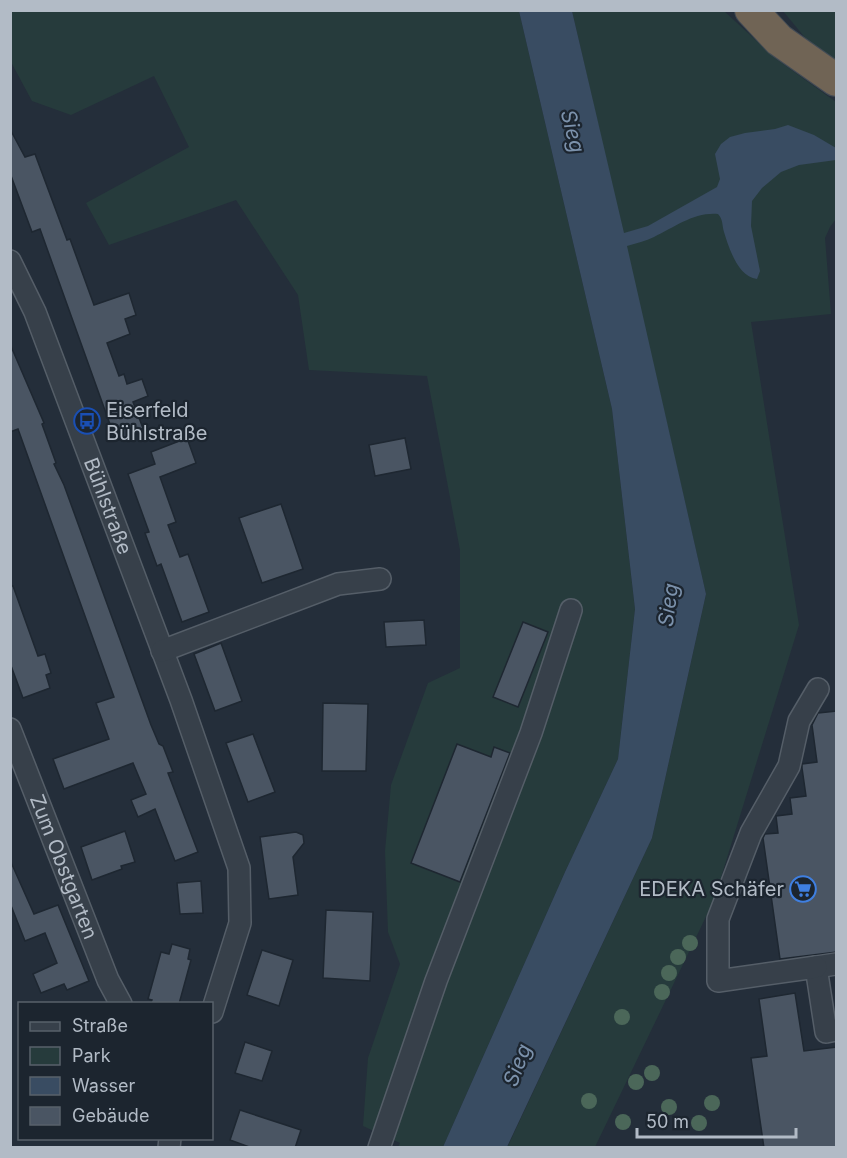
<svg xmlns="http://www.w3.org/2000/svg" width="847" height="1158" viewBox="0 0 847 1158" font-family="Inter,sans-serif">
<style>
.green{fill:#263b3c}
.water{fill:#394c62}
.building{fill:#4a5563;stroke:#1e2731;stroke-width:1.5}
.lines{fill:none;stroke-linecap:round;stroke-linejoin:round}
.minor-casing{stroke:#555e68;stroke-width:24}
.highway-casing{stroke:#424b55;stroke-width:34}
.minor{stroke:#37404a;stroke-width:21}
.highway{stroke:#706455;stroke-width:32}
.tree{fill:#4b6759}
.labels{text-anchor:middle;dominant-baseline:central;stroke-width:4.5;stroke-linejoin:round;paint-order:stroke}
.poi-label{font-size:20px;fill:#b2bbc6;stroke:#1c252f;text-anchor:start}
.street-label{font-size:20px;fill:#b2bbc6;stroke:#1c252f}
.water-label{font-size:21px;font-style:italic;fill:#7c92ac;stroke:#1c252f}
</style>
<rect width="100%" height="100%" fill="#242e3a"/>
<!-- green -->
<g class="green">
<path d="M10 11H519L612 409 635 609 618 759 565 872 443 1147H398L400 1143 363 1126 368 1058 400 964 388 932 385 851 391 785 428 683 460 668V550L427 376 309 370 298 295 236 200 109 245 86 203 189 147 154 76 71 115 32 101 11 62Z"/>
<path d="M572 11H724L775 58 836 102V219L830 227 825 238 831 314 751 322 799 625 714 900 595 1147 507 1148 652 838 706 594Z"/>
<path d="M783 11H836V60L807 40Z"/>
</g>
<!-- water -->
<path class="water" d="M519 11H572L624 233 648 226 717 187 720 179 715 154 721 144 730 137 745 133 775 129 788 125 814 135 836 148V160L799 165 781 172 762 188 752 201 751 226 760 271 757 279C738 277 729 248 724 232 722 225 723 219 718 214 694 212 675 227 654 237 646 241 636 243 627 246L706 594 652 838 507 1147H443L565 872 618 759 635 609 612 409Z"/>
<!-- building -->
<g class="building">
<path d="M10 129 25 157 35 154 67 240 70 239 94 305 129 293 136 315 125 319 130 334 107 343 119 376 124 374 127 384 142 379 148 396 133 402 144 431 116 441 40 229 32 232 10 173Z"/>
<path d="M10 344 44 423 42 424 56 463 54 464 64 485 151 725 159 744 163 746 173 772 168 773 198 852 175 861 155 809 138 817 131 800 146 794 133 763 64 789 53 759 109 739 96 703 114 697 18 429 10 432Z"/>
<path d="M187 438 196 463 160 477 176 522 168 525 180 557 188 554 209 612 182 622 161 564 157 566 145 533 149 532 128 474 155 464 151 452Z"/>
<path d="M405 438 411 469 375 476 369 445Z"/>
<path d="M281 504 303 569 262 583 239 518Z"/>
<path d="M10 586H13L38 656 45 654 51 673 46 675 50 688 23 698 10 663Z"/>
<path d="M424 620 426 645 386 647 384 622Z"/>
<path d="M523 622 548 632 518 707 493 697Z"/>
<path d="M221 643 242 701 215 711 194 654Z"/>
<path d="M323 703 368 704 366 771H322Z"/>
<path d="M837 711V952L780 959 763 838 765 834 778 833 776 816 792 814 790 798 806 796 802 768V764L817 762 812 725 818 713Z"/>
<path d="M253 734 275 792 248 802 226 743Z"/>
<path d="M457 744 491 757 494 747 510 753 460 882 411 863Z"/>
<path d="M125 831 135 862 121 866 122 869 92 880 81 847Z"/>
<path d="M296 832 303 835 304 843 293 857 298 895 269 899 260 837Z"/>
<path d="M10 860 34 914 58 905 89 981 67 990 64 984 41 993 33 974 57 963 45 933 25 941 10 903Z"/>
<path d="M201 881 203 913 180 914 177 883Z"/>
<path d="M326 910 373 912 370 981 323 978Z"/>
<path d="M172 944 190 949 188 959 191 960 179 1004H150L152 1000 148 999 161 952 169 954Z"/>
<path d="M262 950 293 960 279 1006 247 995Z"/>
<path d="M795 993 804 1051 837 1047V1148H764L751 1058 767 1056 759 999Z"/>
<path d="M245 1042 272 1051 262 1081 235 1073Z"/>
<path d="M240 1110 301 1130 295 1148H252L230 1140Z"/>
</g>
<g class="lines">
<!-- minor casing -->
<g class="minor-casing">
<g id="minor">
<path id="s1" d="M10 261 35 312 181 700 239 868 240 923 212 1012"/>
<path d="M162 651 338 584 380 579"/>
<path id="s2" d="M10 729 108 980 121 1004"/>
<path d="M836 964 816 967 826 1032 836 1030"/>
<path d="M816 967 718 981V919L751 833 789 766 799 721 818 689"/>
<path d="M169 1148 170 1138"/>
<path d="M379 1148 436 981 531 733 571 610"/>
</g>
</g>
<!-- highway casing -->
<g class="highway-casing">
<path id="highway" d="M751 10 779 40 836 80"/>
</g>
<!-- minor -->
<use href="#minor" class="minor"/>
<!-- highway -->
<use href="#highway" class="highway"/>
</g>
<!-- trees -->
<g class="tree">
<circle cx="690" cy="943" r="8"/>
<circle cx="678" cy="957" r="8"/>
<circle cx="669" cy="973" r="8"/>
<circle cx="662" cy="992" r="8"/>
<circle cx="622" cy="1017" r="8"/>
<circle cx="652" cy="1073" r="8"/>
<circle cx="636" cy="1082" r="8"/>
<circle cx="589" cy="1101" r="8"/>
<circle cx="712" cy="1103" r="8"/>
<circle cx="669" cy="1107" r="8"/>
<circle cx="623" cy="1122" r="8"/>
<circle cx="699" cy="1123" r="8"/>
</g>
<!-- icons -->
<defs>
<g id="bus-ring" transform="scale(1.35)"><circle r="9.5" fill="#1c252f" stroke="#1a4fb4" stroke-width="1.5"/><path d="M-5-6H5V4H4V6H2V4H-2V6H-4V4H-5ZM-3.5-4V0h7V-4ZM-3.5 1.2v1.5H-2V1.2ZM2 1.2v1.5H3.5V1.2Z" fill="#1a4fb4"/></g>
<g id="supermarket-ring" transform="scale(1.35)"><circle r="9.5" fill="#1c252f" stroke="#3f7fe0" stroke-width="1.5"/><path d="M-6-5.5h2.5l.6 2H6L4.5 2H-2.5L-4.4-4H-6ZM-1.5 3.2a1.3 1.3 0 1 0 .1 0ZM3 3.2a1.3 1.3 0 1 0 .1 0Z" fill="#3f7fe0"/></g>
</defs>
<g fill-rule="evenodd">
<use href="#bus-ring" x="87" y="421"/>
<use href="#supermarket-ring" x="803" y="889"/>
</g>
<g class="labels">
<!-- poi labels -->
<g class="poi-label">
<text x="106" y="410">Eiserfeld<tspan x="106" dy="23">Bühlstraße</tspan></text>
<text x="784" y="889" text-anchor="end">EDEKA Schäfer</text>
</g>
<!-- street labels -->
<g class="street-label">
<text stroke="none"><textPath href="#s1" startOffset="264">Bühlstraße</textPath></text>
<text stroke="none"><textPath href="#s2" startOffset="148">Zum Obstgarten</textPath></text>
</g>
<!-- water labels -->
<g class="water-label">
<text transform="translate(573 131) rotate(76)">Sieg</text>
<text transform="translate(668 605) rotate(-82)">Sieg</text>
<text transform="translate(517 1065) rotate(-69)">Sieg</text>
</g>
</g>
<!-- border -->
<rect width="847" height="1158" fill="none" stroke="#b2bbc6" stroke-width="24"/>
<!-- legend -->
<rect x="18" y="1002" width="195" height="138" fill="#1c252f" stroke="#58616b" stroke-width="1.5"/>
<rect x="30" y="1022" width="30" height="9" fill="#37404a" stroke="#58616b" stroke-width="1.5"/>
<text x="72" y="1032" font-size="18" fill="#b2bbc6">Straße</text>
<rect x="30" y="1047" width="30" height="18" fill="#263b3c" stroke="#58616b" stroke-width="1.5"/>
<text x="72" y="1062" font-size="18" fill="#b2bbc6">Park</text>
<rect x="30" y="1077" width="30" height="18" fill="#394c62" stroke="#58616b" stroke-width="1.5"/>
<text x="72" y="1092" font-size="18" fill="#b2bbc6">Wasser</text>
<rect x="30" y="1107" width="30" height="18" fill="#4a5563" stroke="#58616b" stroke-width="1.5"/>
<text x="72" y="1122" font-size="18" fill="#b2bbc6">Gebäude</text>
<!-- scale -->
<path d="M637 1128v9h159v-9" fill="none" stroke="#b2bbc6" stroke-width="3"/>
<text x="646" y="1128" font-size="18" fill="#b2bbc6" stroke="#1c252f" stroke-width="4.5" paint-order="stroke">50 m</text>
</svg>
